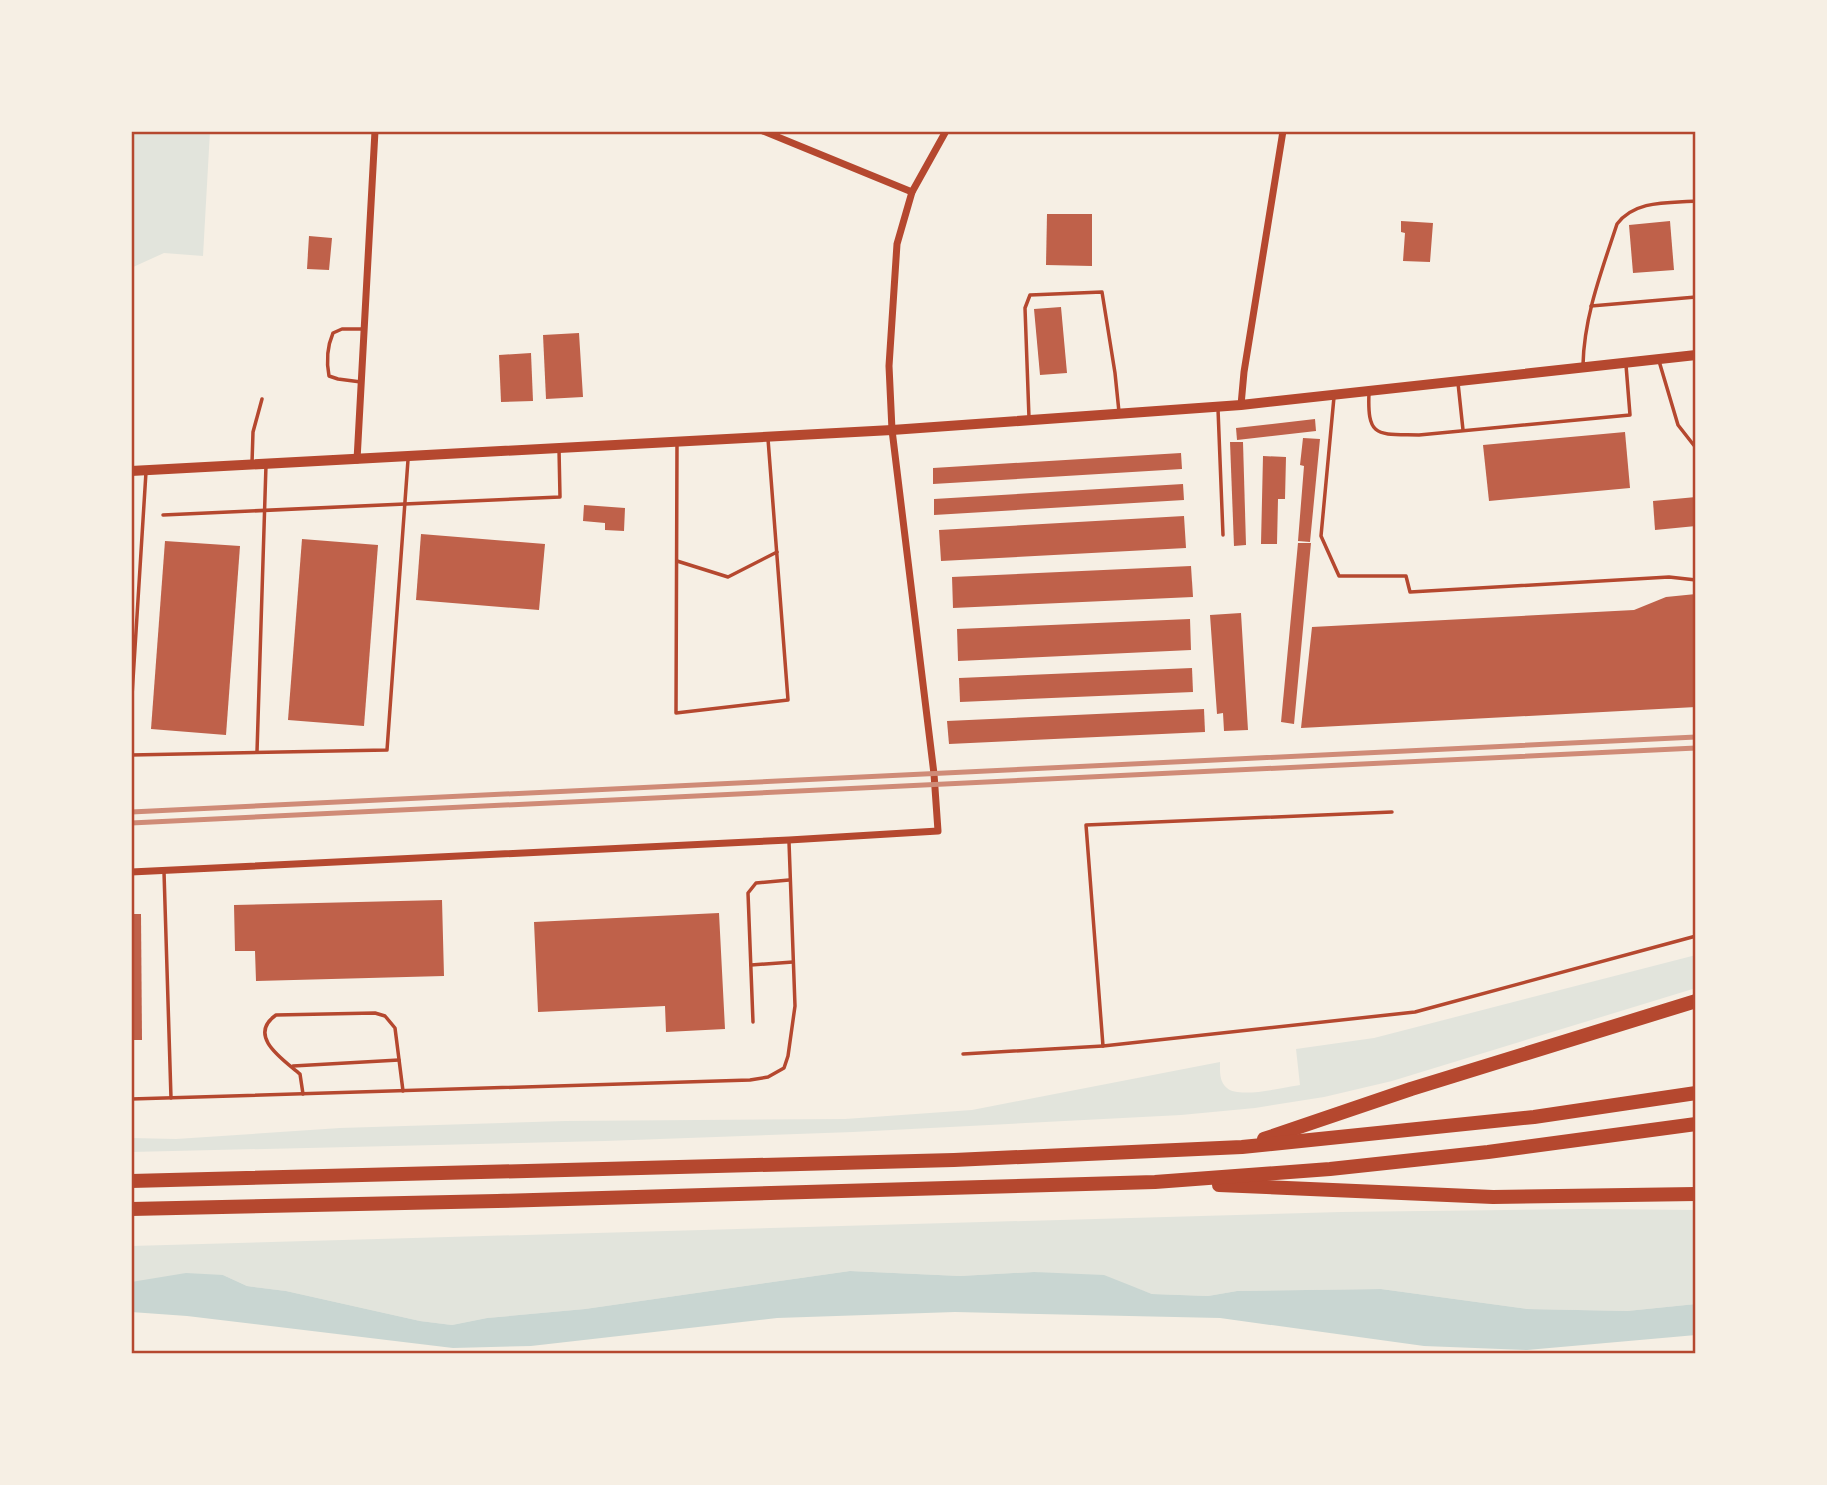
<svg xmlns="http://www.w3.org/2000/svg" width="1827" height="1485" viewBox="0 0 1827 1485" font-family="'Alegreya Sans',sans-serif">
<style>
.green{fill:#e2e4dc}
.water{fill:#c9d6d2}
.building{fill:#bf614a}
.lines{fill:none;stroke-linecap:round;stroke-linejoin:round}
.service{stroke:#b5482f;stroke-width:3.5}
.minor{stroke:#b5482f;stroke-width:7}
.secondary{stroke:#b5482f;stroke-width:10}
.motorway{stroke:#b5482f;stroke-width:14}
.rail{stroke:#cf8b77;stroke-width:5}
.neatline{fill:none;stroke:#b5482f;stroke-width:2.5}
</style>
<rect width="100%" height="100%" fill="#f6efe4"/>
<!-- green -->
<g class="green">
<path d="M131 131H210L203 256 164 253 131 268Z"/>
<path d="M1696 955V988L1392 1081 1324 1097 1255 1108 1181 1115 853 1132 605 1141 131 1152V1138L176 1139 340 1128 565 1121 845 1119 972 1110 1220 1062C1220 1071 1219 1082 1227 1088 1239 1099 1284 1087 1300 1085L1296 1049 1374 1038Z"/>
<path d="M1584 1209 1696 1210V1304L1627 1311 1527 1309 1381 1289 1237 1291 1208 1296 1152 1294 1136 1288 1034 1272 960 1276 850 1271 585 1309 487 1318 452 1325 420 1321 286 1291 247 1286 223 1275 131 1282V1246L1341 1212Z"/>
</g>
<!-- water -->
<path class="water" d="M850 1271 960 1276 1034 1272 1104 1275 1152 1294 1208 1296 1237 1291 1381 1289 1527 1309 1627 1311 1696 1304V1335L1527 1350 1424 1346 1220 1318 955 1312 777 1318 531 1346 453 1348 187 1316 131 1312V1282L186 1273 223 1275 247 1286 286 1291 420 1321 452 1325 487 1318 585 1309Z"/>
<!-- building -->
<g class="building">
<path d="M1047 214H1092V266L1046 265Z"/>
<path d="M1401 221 1433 223 1430 262 1403 261 1405 233 1401 232Z"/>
<path d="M1670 221 1674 270 1633 273 1629 225Z"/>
<path d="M309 236 332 238 329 270 307 269Z"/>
<path d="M1061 307 1067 373 1040 375 1034 309Z"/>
<path d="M579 333 583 397 546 399 543 335Z"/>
<path d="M531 353 533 401 501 402 499 355Z"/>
<path d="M1315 419 1316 431 1237 440 1236 428Z"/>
<path d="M1625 432 1630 488 1489 501 1483 445Z"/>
<path d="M1303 438 1320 439 1310 542 1298 541 1304 466 1300 465Z"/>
<path d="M1230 442H1243L1246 545 1234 546Z"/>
<path d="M1181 453 1182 469 933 484V468Z"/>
<path d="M1263 456 1286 457 1285 499H1278L1277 544H1261Z"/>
<path d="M1183 484 1184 500 934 515V499Z"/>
<path d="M1696 497V526L1655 530 1653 501Z"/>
<path d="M584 505 625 508 624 531 605 530V523L583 521Z"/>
<path d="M1184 516 1186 548 941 561 939 530Z"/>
<path d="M421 534 545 544 539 610 416 600Z"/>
<path d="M302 539 378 545 364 726 288 720Z"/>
<path d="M165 541 240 546 226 735 151 729Z"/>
<path d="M1298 543H1311L1294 724 1281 722Z"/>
<path d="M1191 566 1193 597 953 608 952 577Z"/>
<path d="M1696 594V707L1301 728 1312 627 1634 610 1666 597Z"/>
<path d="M1241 613 1248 730 1224 731 1223 713 1217 714 1210 615Z"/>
<path d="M1190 619 1191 650 958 661 957 629Z"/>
<path d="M1192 668 1193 692 960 702 959 678Z"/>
<path d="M1204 709 1205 732 949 744 947 721Z"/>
<path d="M442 900 444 976 256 981 255 951H235L234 905Z"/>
<path d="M719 913 725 1029 666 1032 665 1006 538 1012 534 922Z"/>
<path d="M131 914H141L142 1040H131Z"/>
</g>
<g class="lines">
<!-- service -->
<g class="service">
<path d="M1591 306 1696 297"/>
<path d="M1659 361 1678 425 1696 448"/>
<path d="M1583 365C1584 316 1602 270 1617 224 1635 200 1668 203 1696 201"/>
<path d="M361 382 338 379 329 376C326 360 327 347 333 333L342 329H362"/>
<path d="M1458 383 1463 430"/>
<path d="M1369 393C1367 439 1378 434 1419 435L1630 415 1626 365"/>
<path d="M1334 397 1321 536 1339 576H1406L1410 592 1669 577 1696 580"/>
<path d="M1218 409 1223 535"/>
<path d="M1029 418 1025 308 1030 295 1102 292 1115 373 1119 412"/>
<path d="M677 444 676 713 788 700 768 439"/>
<path d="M252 463 253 432 262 399"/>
<path d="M163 515 560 497 559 449"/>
<path d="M677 561 728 577 777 552"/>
<path d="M131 712 146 472"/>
<path d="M257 752 266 465"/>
<path d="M131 755 387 750 408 460"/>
<path d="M1392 812 1086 825 1103 1046 1415 1012 1696 936"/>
<path d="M164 872 171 1098"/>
<path d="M751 965 793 962"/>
<path d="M753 1022 748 893 756 883 789 880"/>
<path d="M963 1054 1103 1046"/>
<path d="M293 1066 399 1060"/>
<path d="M303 1094 300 1074C284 1060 246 1036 276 1015L375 1013 385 1016 395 1028 403 1091"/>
<path d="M131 1099 750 1080 768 1077 784 1068 788 1056 795 1006 789 842"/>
</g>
<!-- minor -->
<g class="minor">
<path d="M763 131 912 192"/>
<path d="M1241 405 1244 372 1283 131"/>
<path d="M357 460 375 131"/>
<path d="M131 872 789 840 938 831 934 774 892 430 889 366 897 244 912 192 946 131"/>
</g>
<!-- secondary -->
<path class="secondary" d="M131 471 892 430 1241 405 1696 355"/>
<!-- motorway -->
<g class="motorway">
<path d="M1264 1139 1411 1089 1696 1001"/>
<path d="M131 1181 954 1160 1242 1147 1534 1117 1696 1093"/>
<path d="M1219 1185 1493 1197 1696 1194"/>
<path d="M131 1209 497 1201 1155 1182 1330 1169 1488 1152 1696 1124"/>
</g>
<!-- rail -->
<g class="rail">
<path d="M131 812 1696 737"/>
<path d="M131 823 1696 748"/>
</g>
</g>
<!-- border -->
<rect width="1827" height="1485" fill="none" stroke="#f6efe4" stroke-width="266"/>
<rect x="133" y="133" width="1561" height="1219" class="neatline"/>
</svg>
